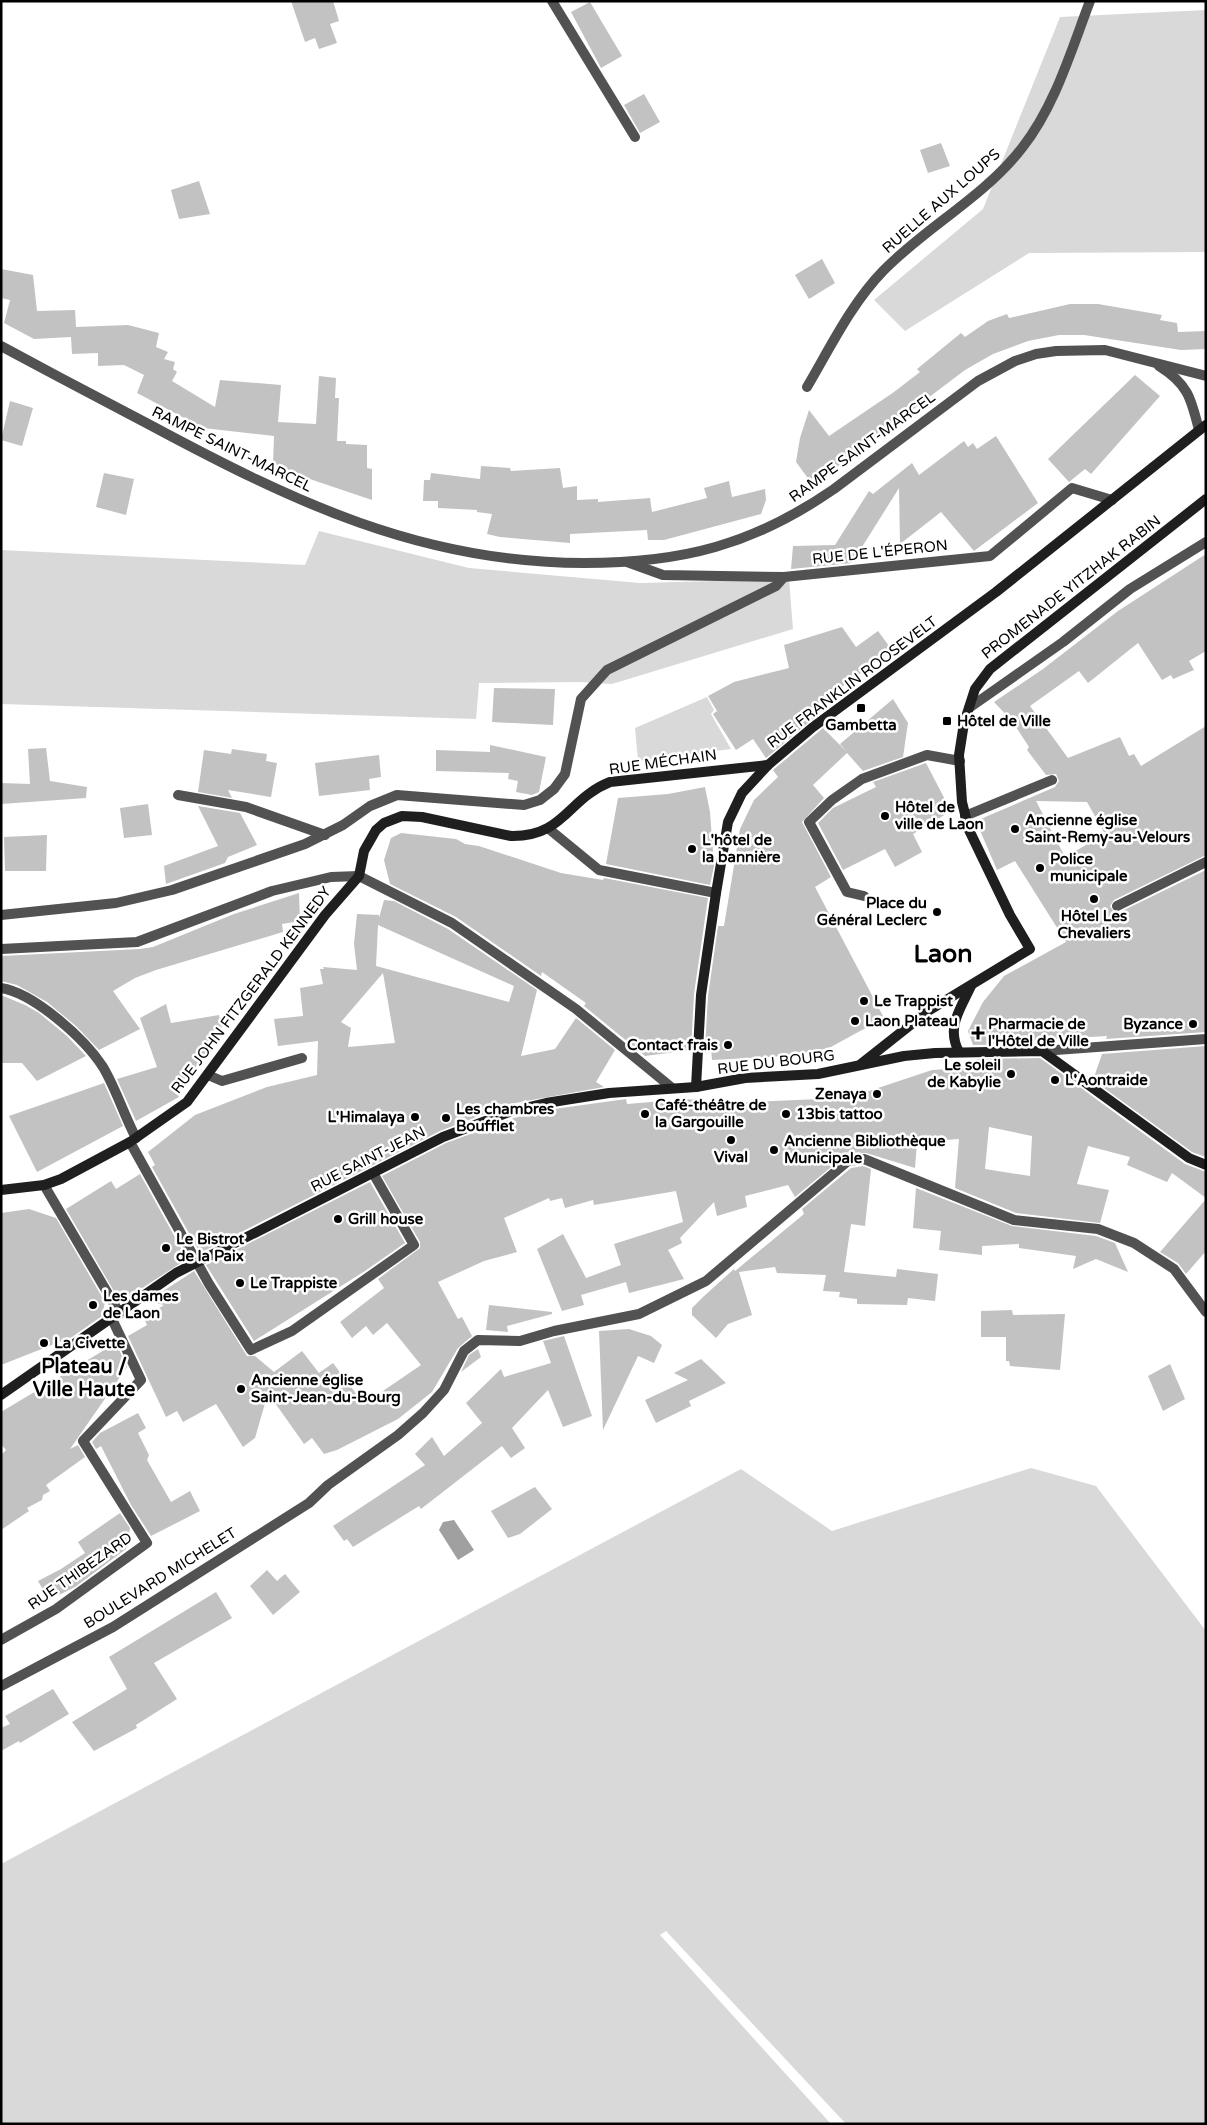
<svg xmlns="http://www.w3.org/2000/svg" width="1207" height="2125" viewBox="0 0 1207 2125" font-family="'Varela Round',sans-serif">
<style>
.green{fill:#d9d9d9}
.water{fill:#a0a0a0}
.building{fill:#c2c2c2;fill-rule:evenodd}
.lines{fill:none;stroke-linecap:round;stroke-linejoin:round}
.lane{stroke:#525252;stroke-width:10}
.street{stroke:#525252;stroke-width:10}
.secondary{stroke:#1f1f1f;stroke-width:10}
.poi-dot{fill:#000;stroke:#fff;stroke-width:2}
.labels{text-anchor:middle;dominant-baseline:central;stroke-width:5;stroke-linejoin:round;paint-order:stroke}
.street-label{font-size:15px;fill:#000;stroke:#fff}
.poi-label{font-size:15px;font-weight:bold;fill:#000;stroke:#fff;text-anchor:start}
.district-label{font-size:20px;font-weight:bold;fill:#000;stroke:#fff}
.town-label{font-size:25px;font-weight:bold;fill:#000;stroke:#fff}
</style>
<rect width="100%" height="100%" fill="#fff"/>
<!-- green -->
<g class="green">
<path d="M1206 10V252L1029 253 905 331 874 300 983 209 1060 17Z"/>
<path d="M319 531 469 568 640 583 789 579 793 629 612 684 580 682 479 683 476 719 1 704V550L305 565Z"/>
<path d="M707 697 714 710 711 714 731 749 638 761 635 728Z"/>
<path d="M1031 1468 1096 1486 1206 1631V2124H846L666 1931 660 1935 831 2124H1V1864L741 1469 832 1531Z"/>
</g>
<!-- water -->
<path class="water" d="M454 1520 474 1550 458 1560 439 1530 443 1522Z"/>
<!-- building -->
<g class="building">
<path d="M291 1H333L339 21 330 24 337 43 319 49 315 38 305 42Z"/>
<path d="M590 2 622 56 601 68 571 12Z"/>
<path d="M644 94 660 122 640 133 624 105Z"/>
<path d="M941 143 950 166 928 173 920 150Z"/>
<path d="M199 181 210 214 179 219 171 190Z"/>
<path d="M822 259 835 283 809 299 795 275Z"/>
<path d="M1 269 33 275 37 311 75 310 76 327 128 325 159 333 156 347 168 352 164 359 175 362 173 369 177 372 172 381 215 407 220 380 281 385 278 422 316 424 319 376 336 378 335 398H339L337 441H346V444L367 445V468L372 469V500L295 474 273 463 274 436 203 428 137 393 144 375 124 365 98 366V353L72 354 71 337 34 339 4 323 10 300 1 298Z"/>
<path d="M1070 304H1098L1162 315 1160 320 1177 323 1178 332 1206 331V349L1181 350 1084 335H1059L1028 341 993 354 965 370 813 485 796 462 800 438 809 410 829 436 894 392 920 372 917 369 961 333 965 337 988 321 1007 314 1009 318Z"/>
<path d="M1135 375 1160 396 1091 474 1085 469 1069 482 1048 459Z"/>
<path d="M10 401 33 408 22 446 1 440Z"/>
<path d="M996 436 1038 503 974 551 941 512 900 544 899 488 852 563 791 569 793 546 835 545 869 491 873 494 912 463 919 475 964 441 968 447 973 443 977 449Z"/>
<path d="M481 466 510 468 511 471 560 468 563 488 577 486V500L598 499V502L650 498 652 512 707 498 704 488 729 481 732 497 765 489 766 500 761 514 664 540H648L647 530 570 534V543L500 537 487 534 492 514 477 512V510L438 508V501H423L424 480H430L431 473 480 479Z"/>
<path d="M104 473 134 479 126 515 96 507Z"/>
<path d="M1206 554V651L1189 661 1194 670 1173 679 1171 675 1162 680 1138 643 1088 683 1079 671 1030 706 1068 758 1120 737 1129 756 1134 754 1141 766 1206 726V855L1114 900 1110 906 1114 912H1120L1206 870V1032L1106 1039 1107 1036 1023 1041 1028 1044 973 1045 968 1031 983 1002 1004 976 1066 942 1015 861 997 870 976 821 1055 787 1059 781 1056 774 1046 775 1027 750 1029 747 1012 721 994 702 1043 669 1118 611ZM1036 801 1087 802 1105 834 1065 857Z"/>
<path d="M842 627 856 647 878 631 892 650 808 712 814 718 766 758 753 739 736 750 713 714 717 711 708 696 734 682 789 668 784 645Z"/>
<path d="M494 688 555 689 553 725 492 722Z"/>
<path d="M893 699 908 723 903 757 863 771 847 753 813 785 824 798 802 822 831 877 815 887 884 1018 829 1048 786 1056 712 1060 711 1048 705 1049 708 996 718 926H724L740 829 754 800 778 777 773 770 823 728 847 752 840 744Z"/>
<path d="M490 745 546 757 539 792 532 795 516 792 518 781 508 779 509 773 436 771V750L490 752Z"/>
<path d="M46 748 50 781 87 787 86 798 1 804V783L30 784 28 749Z"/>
<path d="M232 749 267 754 266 761 277 763 271 797 228 790 232 798 198 792 204 750 231 754Z"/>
<path d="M379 755 381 777 369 779 370 790 319 796 315 763Z"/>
<path d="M926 763 951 811 913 834 922 852 895 867 885 849 843 870 818 823 833 808 876 787 873 782Z"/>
<path d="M705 787 710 812 714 866 710 885 606 864 618 798 668 794Z"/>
<path d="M148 804 152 835 124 838 120 808Z"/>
<path d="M198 806 240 813 257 845 228 857 225 863 166 884 164 866 218 846Z"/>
<path d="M401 833 456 839 465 844 479 846 561 873 603 880 604 878 708 898 694 994 691 1050 645 1056 584 1006 586 1003 542 972 541 976 456 917 390 884 384 860 391 838Z"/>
<path d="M47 835 46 871H5L4 837Z"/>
<path d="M299 893 300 921 282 924 283 932 156 970 135 978 113 991 140 1029 99 1050 76 1026 47 1002 17 985 1 981V956L140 949 153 947 234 914Z"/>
<path d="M384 900 394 901 448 929 537 990 521 1056 555 1049 576 1018 615 1050 596 1082 604 1087 510 1104 440 1131 200 1253 152 1167 155 1165 148 1152 195 1115 267 1087 317 1075 318 1041 278 1046 274 1019 303 1016 300 988 323 984 320 969H324L323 967 357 970 354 944 357 914 379 915V918ZM378 925 514 986 509 1002 376 966ZM383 973 395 1043 348 1047 351 1028 341 1022Z"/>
<path d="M1 995 25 1005 39 1013 67 1036 86 1056 37 1081 22 1063H1Z"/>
<path d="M166 1004 171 1023 219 1015 223 1033 195 1068 175 1089 179 1097 136 1121 117 1079 157 1067 140 1018Z"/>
<path d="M1206 1046V1157L1192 1152 1093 1080 1102 1054Z"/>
<path d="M1040 1058 1185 1164 1206 1172V1198L1172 1173 1167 1182 1127 1165 1130 1157 1088 1146 1077 1184 1109 1190 1100 1223 1016 1213 955 1188 959 1139 917 1142 915 1168 866 1153 847 1154 795 1197 788 1185 745 1196 747 1207 717 1216 714 1202 680 1238 682 1243 668 1250 684 1279 629 1293 626 1282 581 1295 584 1305 562 1311 537 1249 563 1234 586 1278 621 1265 614 1244 683 1222 676 1191 594 1205 593 1200 565 1208 562 1198 550 1201 549 1198 504 1218 517 1252 484 1261 438 1282 458 1319 462 1317 472 1336 458 1348 432 1392 398 1419 337 1450 324 1454 312 1438 304 1444 268 1393 255 1438 243 1447 216 1404 183 1422 177 1411 166 1417 128 1336 147 1325 144 1318 164 1305 148 1301 194 1271 247 1356H255L274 1372 302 1351 319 1373 333 1363 364 1404 421 1365 387 1323 373 1335 366 1326 352 1338 340 1322 384 1288 378 1279 420 1248V1242L382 1176 446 1143 514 1118 547 1110 626 1099 627 1104 686 1099 729 1103 820 1099 857 1095 932 1070 979 1067 976 1059ZM989 1127 1032 1136 1030 1176 985 1169Z"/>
<path d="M104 1083 123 1126 37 1172 9 1116Z"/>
<path d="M863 1166 871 1169 865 1226 851 1224 844 1272 896 1277 897 1269 938 1274 935 1301 908 1298 907 1305 857 1304V1299L839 1297 840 1292 823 1291 826 1275 777 1273 775 1267 739 1272 752 1315 728 1324 716 1338 692 1315V1308L703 1297 734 1269 735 1271 804 1214 802 1209 851 1168Z"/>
<path d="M140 1174 187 1259 130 1296 115 1293 66 1209 111 1181 116 1189Z"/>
<path d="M370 1182 405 1243 365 1271 254 1341 206 1265Z"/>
<path d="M916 1188 1012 1226 1096 1236 1115 1243 1128 1272 1096 1259 1073 1269 1076 1256 1019 1248V1244L982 1246V1255L939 1250 941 1231 913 1228Z"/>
<path d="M1206 1199V1251L1186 1274 1178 1263 1160 1252Z"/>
<path d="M29 1209 56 1218 105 1302 102 1316 72 1337 1 1365V1213Z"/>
<path d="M489 1305 552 1312V1314L507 1326 508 1332 486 1330Z"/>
<path d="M1012 1310 1013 1315 1065 1314 1060 1370 1010 1366 1009 1361H1006V1337H981V1311Z"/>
<path d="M629 1329 651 1336 662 1345 654 1363 638 1356 603 1430 599 1331Z"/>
<path d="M564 1336 592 1416 563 1427 548 1390 512 1428 525 1448 511 1458 502 1446 421 1509 419 1506 353 1547 347 1539 344 1541 333 1526 425 1465 415 1454 432 1437 444 1456 482 1423 466 1403 501 1369 504 1377 551 1363 543 1341Z"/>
<path d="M116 1343 127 1367 70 1449 78 1445 85 1457 46 1485 50 1491 43 1495 42 1500 27 1508 29 1511 1 1530V1455L6 1450 1 1444V1412Z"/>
<path d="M478 1349 481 1357 461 1372 469 1355Z"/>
<path d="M701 1359 726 1383 689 1401 691 1406 656 1423 645 1400 688 1380 674 1373Z"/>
<path d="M1170 1364 1185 1399 1163 1411 1148 1376Z"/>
<path d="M138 1413 146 1428 138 1433 149 1455 147 1460 171 1502 190 1491 200 1511 151 1536 131 1505 101 1446 96 1449 92 1442 100 1433Z"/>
<path d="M535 1487 552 1509 520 1534 508 1538 491 1511Z"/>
<path d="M120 1513 130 1528 126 1549 75 1587 49 1600 38 1581 61 1569 85 1553 78 1542Z"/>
<path d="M267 1570 277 1581 285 1574 300 1592 273 1615 250 1586Z"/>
<path d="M216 1592 232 1618 154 1663 177 1699 136 1725 137 1728 94 1751 72 1722 127 1689 109 1657Z"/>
<path d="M53 1689 69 1714 20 1743 19 1741 1 1751V1728L10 1724 5 1716Z"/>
</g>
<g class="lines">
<!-- lane -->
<g class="lane">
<path d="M627 562 663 575 784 577 990 556 1072 488 1112 500"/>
<path d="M178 795 246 807 325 835"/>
<path d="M965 816 1052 780"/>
<path d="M864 896 847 892 809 822 832 800 862 779 927 755 960 761"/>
</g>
<!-- street -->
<g class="street">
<path d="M552 1 635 137"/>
<path d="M1 346C51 373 102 400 152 426 292 501 421 563 584 563 682 563 753 545 834 489L978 381 1015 361 1036 354 1056 351 1105 350 1206 376"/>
<path d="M1159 366C1188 384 1191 398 1199 430"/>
<path d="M807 387C830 348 851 304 883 271 926 227 984 197 1022 148 1055 106 1071 51 1090 1"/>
<path d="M969 708 1063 642 1130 589 1206 542"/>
<path d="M549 829 599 870 716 893"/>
<path d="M1117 906 1206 862"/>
<path d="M1 915 116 903 172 890 305 844 343 825 370 806 397 795 524 805 540 800 554 789 565 774 581 699 607 670 776 586 784 577"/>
<path d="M1 949 137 942 272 891 331 877 359 876 452 923 576 1009 671 1087"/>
<path d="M1 988C34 993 85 1039 103 1067 116 1089 124 1115 136 1138"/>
<path d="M1042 1051 1206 1039"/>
<path d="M208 1075 222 1081 302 1058"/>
<path d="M130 1142 209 1284 251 1350 292 1331 414 1245 373 1173"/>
<path d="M44 1185 120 1314"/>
<path d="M1 1640 56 1609 147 1543 83 1441 141 1380 112 1319"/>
<path d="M1 1686 113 1627 309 1503 328 1485 398 1435 423 1413 444 1390 464 1351 478 1340 520 1341 554 1331 639 1314 706 1281 848 1161 864 1159 1014 1220 1098 1229 1134 1243 1174 1269 1206 1312"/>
</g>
<!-- secondary -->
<g class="secondary">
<path d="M959 1052C946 1027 960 1010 971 986"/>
<path d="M861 1064 928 1011 1030 949 1010 915 969 830 962 802 959 755 964 723 975 689 990 669 1206 499"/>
<path d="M696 1087 701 995 716 893 728 822 742 793 768 765 813 727 996 592 1206 425"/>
<path d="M1 1190 44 1185 61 1179 130 1142 187 1102 325 915 359 876 364 851 376 830 384 823 402 816 422 817 511 836C564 837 567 799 610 782L768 765"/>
<path d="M1 1395 176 1273 443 1137 512 1111 546 1103 609 1093 696 1087 745 1078 818 1074 904 1056 935 1053 1042 1051 1189 1158 1206 1165"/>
</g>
</g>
<!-- markers -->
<g class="poi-dot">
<rect x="856" y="703" width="10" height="10" rx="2.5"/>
<rect x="942" y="716" width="10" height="10" rx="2.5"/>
<circle cx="885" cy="816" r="5"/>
<circle cx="1015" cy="829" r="5"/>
<circle cx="692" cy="849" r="5"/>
<circle cx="1040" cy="868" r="5"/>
<circle cx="1094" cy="899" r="5"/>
<circle cx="937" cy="912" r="5"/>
<circle cx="864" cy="1001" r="5"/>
<circle cx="855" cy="1021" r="5"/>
<circle cx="1193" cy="1024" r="5"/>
<path d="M975.5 1025.5h5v5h5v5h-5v5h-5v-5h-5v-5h5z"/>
<circle cx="728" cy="1045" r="5"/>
<circle cx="1011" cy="1074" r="5"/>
<circle cx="1055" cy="1080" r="5"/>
<circle cx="877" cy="1094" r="5"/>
<circle cx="645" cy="1114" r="5"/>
<circle cx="786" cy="1114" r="5"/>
<circle cx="415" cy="1117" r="5"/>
<circle cx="446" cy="1118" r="5"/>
<circle cx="731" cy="1140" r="5"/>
<circle cx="774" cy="1150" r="5"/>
<circle cx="338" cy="1219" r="5"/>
<circle cx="166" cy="1248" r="5"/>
<circle cx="240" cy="1283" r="5"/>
<circle cx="93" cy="1305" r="5"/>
<circle cx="44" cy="1343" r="5"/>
<circle cx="241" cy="1389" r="5"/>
</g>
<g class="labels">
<!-- street labels -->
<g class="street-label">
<text transform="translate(941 201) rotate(-41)">RUELLE AUX LOUPS</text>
<text transform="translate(862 447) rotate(-36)">RAMPE SAINT-MARCEL</text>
<text transform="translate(232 449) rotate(26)">RAMPE SAINT-MARCEL</text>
<text transform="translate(880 552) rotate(-6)">RUE DE L'ÉPERON</text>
<text transform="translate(1071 587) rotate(-38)">PROMENADE YITZHAK RABIN</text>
<text transform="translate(852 682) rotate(-37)">RUE FRANKLIN ROOSEVELT</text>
<text transform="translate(663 762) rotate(-8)">RUE MÉCHAIN</text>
<text transform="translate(251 990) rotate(-53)">RUE JOHN FITZGERALD KENNEDY</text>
<text transform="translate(776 1062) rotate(-7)">RUE DU BOURG</text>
<text transform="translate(368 1159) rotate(-27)">RUE SAINT-JEAN</text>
<text transform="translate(80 1571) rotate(-35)">RUE THIBEZARD</text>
<text transform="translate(160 1578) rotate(-32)">BOULEVARD MICHELET</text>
</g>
<!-- poi labels -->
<g class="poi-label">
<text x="957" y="721">Hôtel de Ville</text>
<text x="861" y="725" text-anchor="middle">Gambetta</text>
<text x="895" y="807">Hôtel de<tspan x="895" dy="17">ville de Laon</tspan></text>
<text x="1025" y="820">Ancienne église<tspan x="1025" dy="17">Saint-Remy-au-Velours</tspan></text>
<text x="702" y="840">L'hôtel de<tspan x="702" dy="17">la bannière</tspan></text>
<text x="1050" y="859">Police<tspan x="1050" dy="17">municipale</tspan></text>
<text x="927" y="903" text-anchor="end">Place du<tspan x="927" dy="17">Général Leclerc</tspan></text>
<text x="1094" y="916" text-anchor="middle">Hôtel Les<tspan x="1094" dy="17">Chevaliers</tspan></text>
<text x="874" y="1001">Le Trappist</text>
<text x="865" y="1021">Laon Plateau</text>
<text x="988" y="1024">Pharmacie de<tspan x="988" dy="17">l'Hôtel de Ville</tspan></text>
<text x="1183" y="1024" text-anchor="end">Byzance</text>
<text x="718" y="1045" text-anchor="end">Contact frais</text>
<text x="1001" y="1065" text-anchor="end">Le soleil<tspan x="1001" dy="17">de Kabylie</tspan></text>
<text x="1065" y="1080">L'Aontraide</text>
<text x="867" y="1094" text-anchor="end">Zenaya</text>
<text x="655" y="1105">Café-théâtre de<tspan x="655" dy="17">la Gargouille</tspan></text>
<text x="456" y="1109">Les chambres<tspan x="456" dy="17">Boufflet</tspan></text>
<text x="796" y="1114">13bis tattoo</text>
<text x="405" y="1117" text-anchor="end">L'Himalaya</text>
<text x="784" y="1141">Ancienne Bibliothèque<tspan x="784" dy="17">Municipale</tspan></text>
<text x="731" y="1157" text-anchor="middle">Vival</text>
<text x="348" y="1219">Grill house</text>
<text x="176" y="1239">Le Bistrot<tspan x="176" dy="17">de la Paix</tspan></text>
<text x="250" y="1283">Le Trappiste</text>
<text x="103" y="1296">Les dames<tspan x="103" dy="17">de Laon</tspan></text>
<text x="54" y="1343">La Civette</text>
<text x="251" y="1380">Ancienne église<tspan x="251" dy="17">Saint-Jean-du-Bourg</tspan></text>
</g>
<!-- district labels -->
<g class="district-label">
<text x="84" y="1367">Plateau /<tspan x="84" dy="23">Ville Haute</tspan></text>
</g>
<!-- town labels -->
<g class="town-label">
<text x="943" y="954">Laon</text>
</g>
</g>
<!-- border -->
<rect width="1207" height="2125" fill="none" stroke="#000000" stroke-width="5"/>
</svg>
